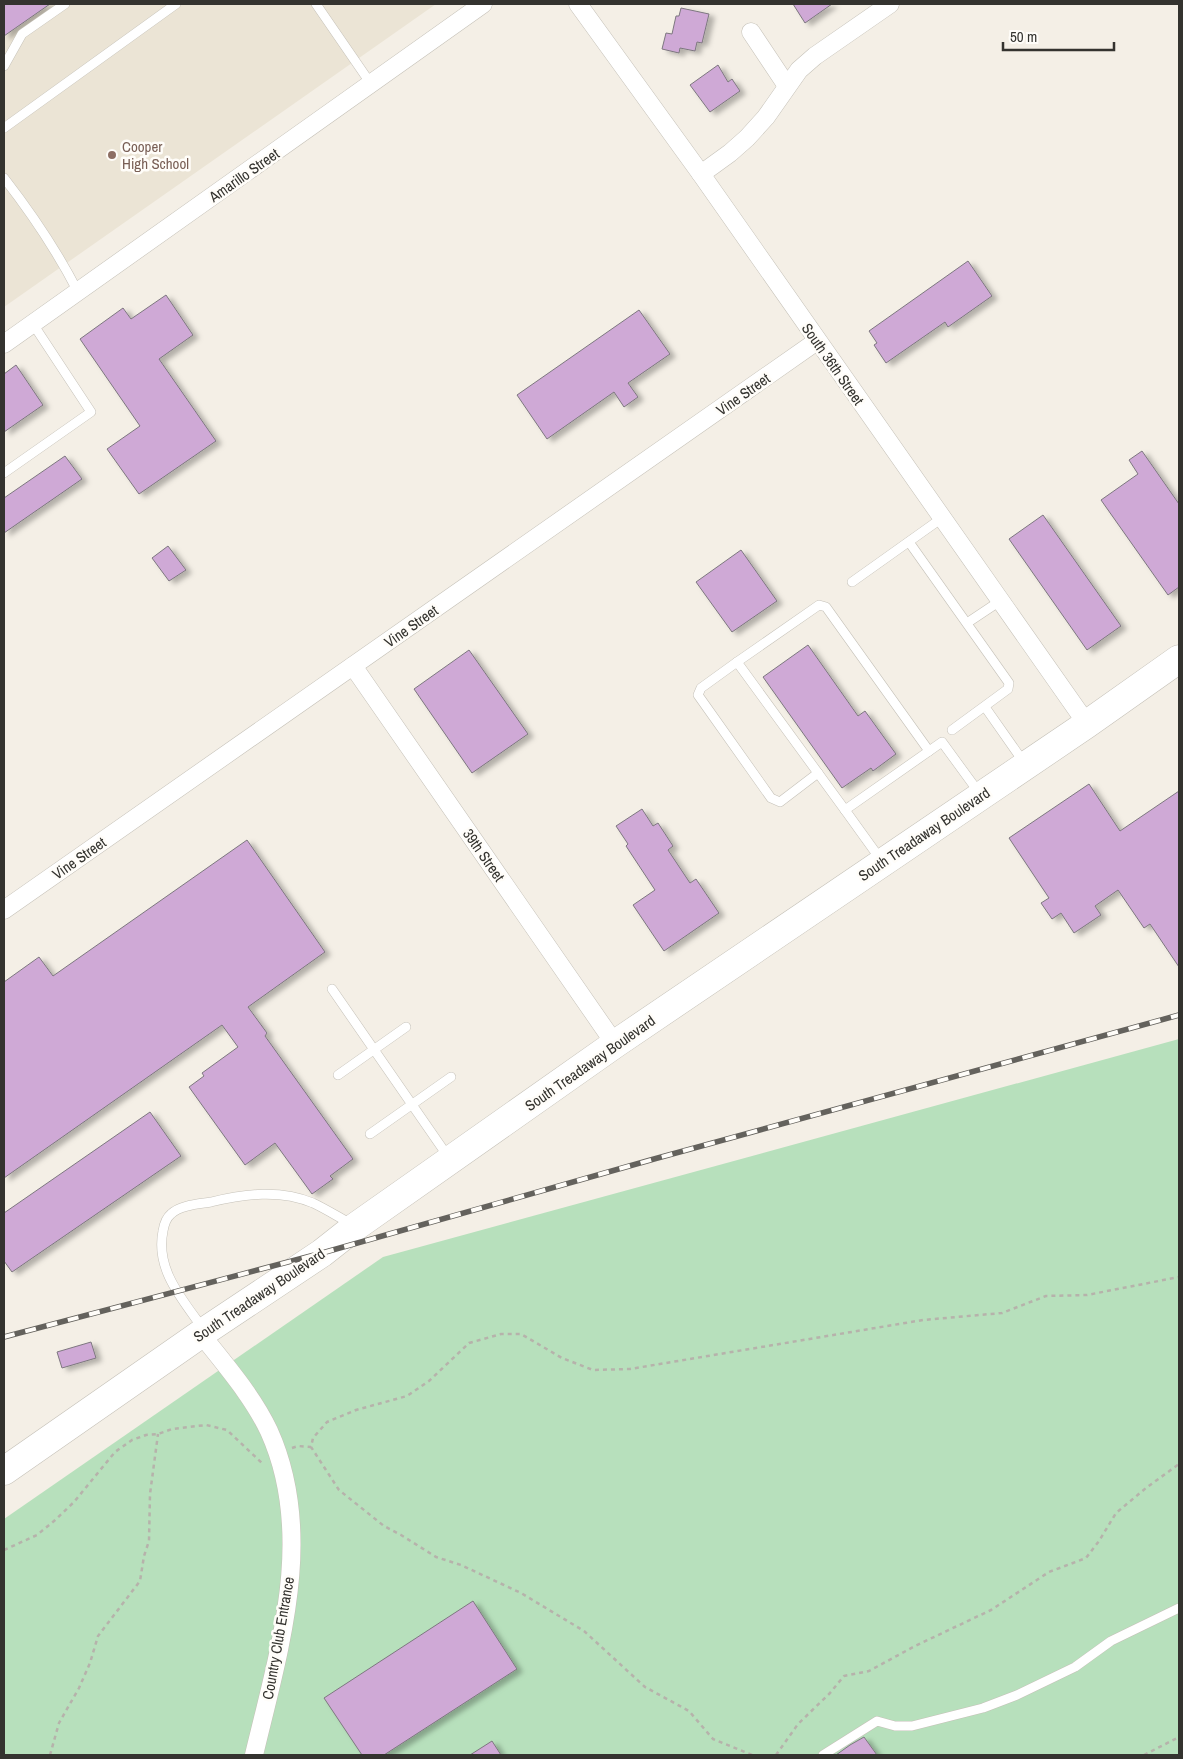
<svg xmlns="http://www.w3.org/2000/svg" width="1183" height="1759" viewBox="0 0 1183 1759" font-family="'Archivo Narrow',sans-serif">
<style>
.built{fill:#ebe4d5}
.green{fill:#b7e0bc}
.building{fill:#cfa9d6;stroke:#7d777f;filter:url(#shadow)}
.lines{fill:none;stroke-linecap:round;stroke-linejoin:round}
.service-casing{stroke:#c5c1b8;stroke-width:10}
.minor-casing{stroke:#c5c1b8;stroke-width:19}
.primary-casing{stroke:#c5c1b8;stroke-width:29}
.path{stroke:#b6b2ab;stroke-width:2.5;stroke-dasharray:4 4;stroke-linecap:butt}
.service{stroke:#fff;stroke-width:9}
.minor{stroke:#fff;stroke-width:18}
.primary{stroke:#fff;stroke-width:28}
.rail-casing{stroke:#64625d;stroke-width:5.5}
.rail{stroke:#fffdf9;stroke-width:4;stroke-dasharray:11;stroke-linecap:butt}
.education-dot{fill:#8d6e63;stroke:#fffdf9;stroke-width:2}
.labels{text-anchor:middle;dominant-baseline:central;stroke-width:5;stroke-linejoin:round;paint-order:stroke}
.education-label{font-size:15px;fill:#785e54;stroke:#fffdf9;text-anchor:start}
.street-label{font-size:15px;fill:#34332f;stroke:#fffdf9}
</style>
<defs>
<filter id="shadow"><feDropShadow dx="5.5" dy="3" stdDeviation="2.5" flood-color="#0004"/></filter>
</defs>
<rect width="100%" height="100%" fill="#f4efe6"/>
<!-- built -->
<path class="built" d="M4 4H436L4 307Z"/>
<!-- green -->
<path class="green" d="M1179 1039V1755H4V1519L383 1257Z"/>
<!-- building -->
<g class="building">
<path d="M4 4H50L4 36Z"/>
<path d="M793 4H832L805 23Z"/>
<path d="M681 8 709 14 702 43 697 42 695 51 680 48 679 53 662 49 666 33 672 34 676 16H679Z"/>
<path d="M718 65 728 82 732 79 740 91 710 112 690 85Z"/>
<path d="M968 261 992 296 948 327 945 322 886 363 874 345 877 343 869 331Z"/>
<path d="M166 295 193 335 159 359 216 441 139 494 107 449 140 426 80 339 123 308 131 319Z"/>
<path d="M639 310 670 354 628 383 638 397 624 407 614 392 547 439 517 395Z"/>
<path d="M16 365 43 405 4 432V374Z"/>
<path d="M1142 451 1179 504V587L1168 595 1101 500 1138 474 1129 460Z"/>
<path d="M65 456 82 479 4 533V498Z"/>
<path d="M1043 515 1121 626 1087 650 1009 539Z"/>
<path d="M168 546 186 570 169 581 152 558Z"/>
<path d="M741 550 777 601 732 632 696 582Z"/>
<path d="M808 645 858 716 865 711 896 754 873 771 871 768 842 788 763 677Z"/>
<path d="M469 650 528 734 472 773 414 689Z"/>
<path d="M1089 784 1120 831 1179 791V967L1150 924 1144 928 1118 890 1095 906 1101 915 1074 933 1061 913 1052 919 1041 903 1049 898 1009 838Z"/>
<path d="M642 809 653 826 658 823 673 846 668 850 690 883 696 879 719 913 664 951 633 905 655 890 626 846 628 844 616 826Z"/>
<path d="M247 840 325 952 248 1007 267 1033 265 1036 353 1159 330 1176 333 1179 312 1194 275 1143 245 1165 189 1087 204 1076 202 1073 238 1047 222 1025 4 1178V982L39 957 53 976Z"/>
<path d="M150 1112 181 1156 12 1272 4 1261V1213Z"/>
<path d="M91 1342 96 1358 62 1368 57 1352Z"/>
<path d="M473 1601 517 1669 384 1755H362L324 1698Z"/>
<path d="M864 1737 877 1755H836L850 1745Z"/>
<path d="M492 1741 501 1755H470Z"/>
</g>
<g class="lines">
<!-- service casing -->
<g class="service-casing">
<g id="service">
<path d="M316 4 371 84"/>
<path d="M4 66 22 34 65 4"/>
<path d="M4 128 176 4"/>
<path d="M4 178C32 214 57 251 78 292"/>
<path d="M4 473 91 412 33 324"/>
<path d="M909 542 1009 683 1008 689 952 730"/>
<path d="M852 582 942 518"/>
<path d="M967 623 1000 601"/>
<path d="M737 662 701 688 698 695 771 798 780 802 818 773"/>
<path d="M985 707 1025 764"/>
<path d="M845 810 737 662 819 605 826 607 929 751"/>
<path d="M881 860 845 810 942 742 980 794"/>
<path d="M332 989 449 1158"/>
<path d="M338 1075 406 1027"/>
<path d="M370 1134 451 1077"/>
<path d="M204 1330C183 1300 155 1270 163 1231 164 1225 166 1218 171 1214 180 1205 199 1204 211 1202 244 1194 280 1189 313 1203 326 1209 340 1218 353 1225"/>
<path d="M823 1755 877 1721 895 1726H912L983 1708 1017 1695 1075 1667 1111 1641 1179 1608"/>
</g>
</g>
<!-- minor casing -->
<g class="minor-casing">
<g id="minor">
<path d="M578 4 701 174 1087 724"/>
<path d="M751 32 787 86"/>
<path d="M701 174 730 153 747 138 766 117 799 70 815 56 890 4"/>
<path d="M4 344 483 4"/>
<path d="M353 666 615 1044"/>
<path d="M4 910 817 341"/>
<path d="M201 1334C225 1365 252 1395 269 1431 316 1535 279 1650 254 1755"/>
</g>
</g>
<!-- primary casing -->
<g class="primary-casing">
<path id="primary" d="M4 1471 205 1331 322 1253 355 1227 615 1044 1087 724 1179 659"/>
</g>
<!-- path -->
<g class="path">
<path d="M292 1448 298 1446 311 1447"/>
<path d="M4 1550 37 1535 54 1521 74 1502 115 1452 132 1440 146 1435 158 1434 172 1429 206 1425 227 1430 263 1464"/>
<path d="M50 1755 59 1723 79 1688 90 1663 98 1636 140 1581 144 1556 149 1541 150 1494 158 1434"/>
<path d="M752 1755 713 1739 689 1711 645 1687 584 1631 521 1593 461 1565 436 1557 401 1535 384 1526 339 1490 311 1447 313 1438 327 1422 356 1410 407 1396 429 1381 469 1343 501 1334H521L562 1358 593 1370 630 1369 923 1320 1002 1313 1046 1296 1087 1295 1179 1277"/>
<path d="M776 1755 798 1724 830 1693 844 1676 869 1671 915 1646 991 1610 1049 1572 1086 1558 1099 1541 1116 1513 1146 1488 1179 1464"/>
<path d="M1144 1755 1179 1737"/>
</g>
<!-- service -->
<use href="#service" class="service"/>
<!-- minor -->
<use href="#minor" class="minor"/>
<!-- primary -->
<use href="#primary" class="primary"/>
<!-- rail casing -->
<g class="rail-casing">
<path id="rail" d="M4 1337 322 1253 654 1159 1179 1015"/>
</g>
<!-- rail -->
<use href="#rail" class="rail"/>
</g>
<!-- markers -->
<circle class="education-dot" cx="112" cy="155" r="5"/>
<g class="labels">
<!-- education labels -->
<g class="education-label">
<text x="122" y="146">Cooper<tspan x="122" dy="17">High School</tspan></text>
</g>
<!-- street labels -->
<g class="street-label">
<text transform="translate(244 175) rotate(-35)">Amarillo Street</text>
<text transform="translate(833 364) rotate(55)">South 36th Street</text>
<text transform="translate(743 394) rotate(-35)">Vine Street</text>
<text transform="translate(411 626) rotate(-35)">Vine Street</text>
<text transform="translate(924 834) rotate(-34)">South Treadaway Boulevard</text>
<text transform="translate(484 855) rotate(55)">39th Street</text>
<text transform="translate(79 858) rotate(-35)">Vine Street</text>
<text transform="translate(590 1063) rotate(-35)">South Treadaway Boulevard</text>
<text transform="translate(259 1295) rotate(-34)">South Treadaway Boulevard</text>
<text transform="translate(278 1638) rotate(-80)">Country Club Entrance</text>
</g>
</g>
<!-- border -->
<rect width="1183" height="1759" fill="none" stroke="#34332f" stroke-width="10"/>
<!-- scale -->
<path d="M1003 42v8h111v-8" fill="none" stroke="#34332f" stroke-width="2.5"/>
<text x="1010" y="42" font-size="15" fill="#34332f" stroke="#fffdf9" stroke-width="4" paint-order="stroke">50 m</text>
</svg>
